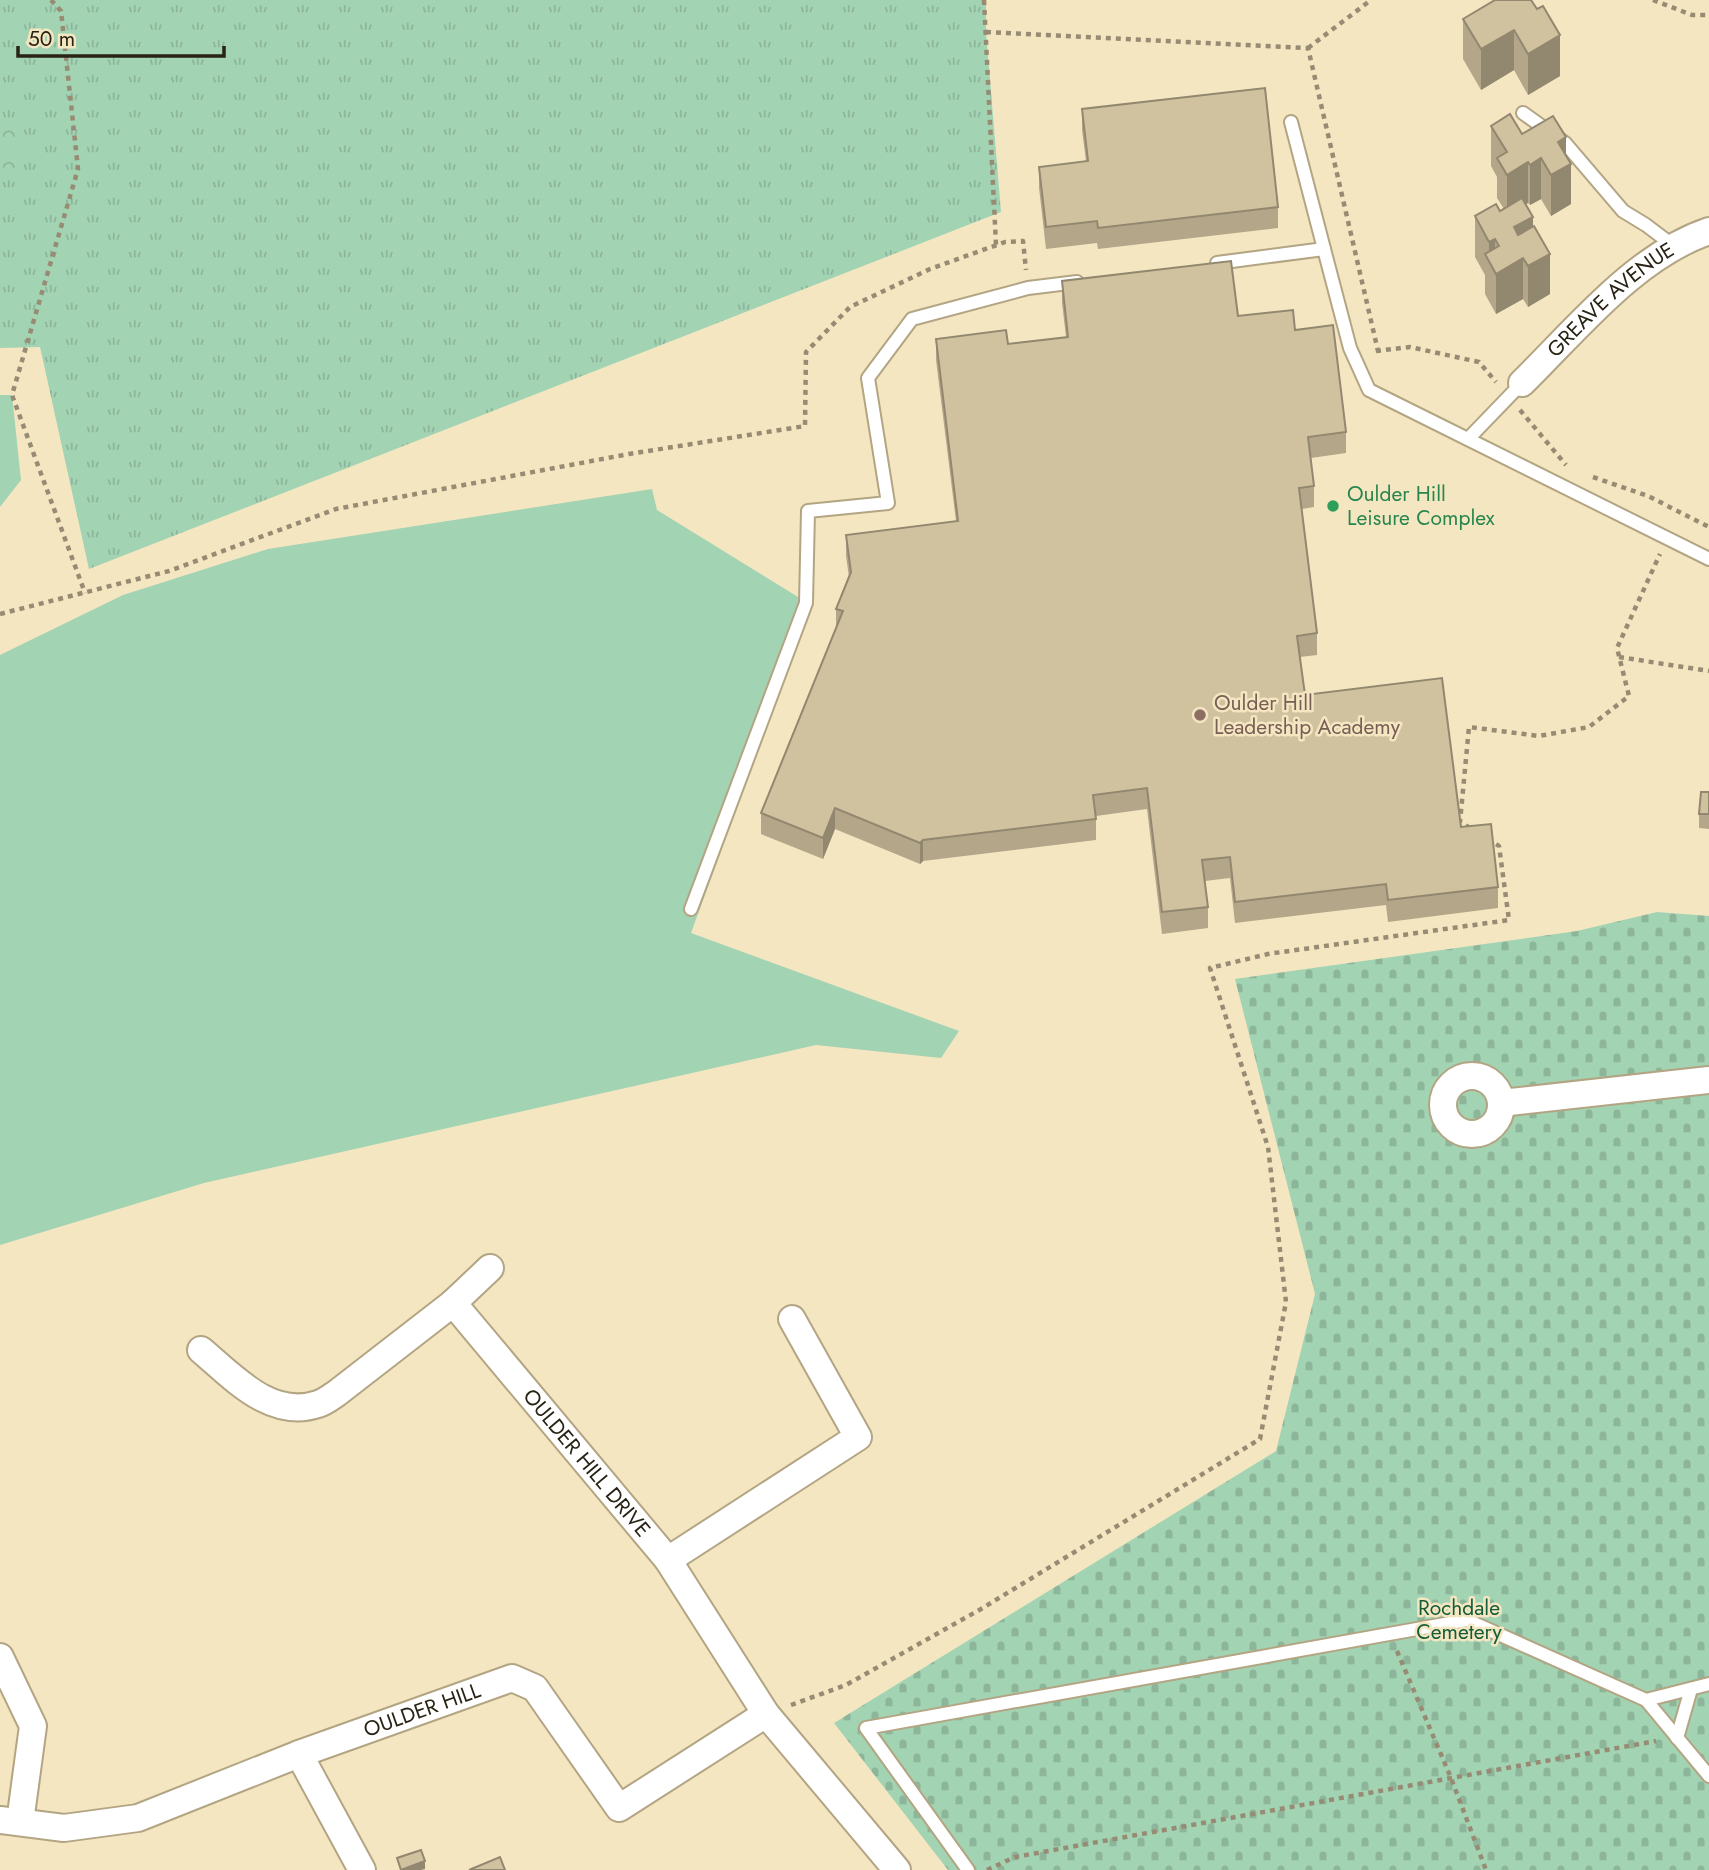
<svg xmlns="http://www.w3.org/2000/svg" width="1709" height="1870" viewBox="0 0 1709 1870" font-family="Jost,sans-serif">
<style>
.grass{fill:url(#grass-tufts)}
.forest{fill:url(#forest-crowns)}
.cemetery{fill:url(#cemetery-stones)}
.green{fill:#a2d3b3}
.lines{fill:none;stroke-linecap:round;stroke-linejoin:round}
.lane-casing{stroke:#b3a583;stroke-width:16}
.street-casing{stroke:#b3a583;stroke-width:30}
.path{stroke:#978c73;stroke-width:4.5;stroke-dasharray:5 5;stroke-linecap:butt}
.lane{stroke:#fff;stroke-width:12}
.street{stroke:#fff;stroke-width:26}
.wall{fill:#b3a689}
.shaded-wall{fill:#92876f}
.building{fill:#d0c19f;stroke:#92876f;stroke-width:2}
.leisure-dot{fill:#2e9e5b;stroke:#f5e6c2;stroke-width:2.5}
.education-dot{fill:#8d6e63;stroke:#f5e6c2;stroke-width:2.5}
.labels{text-anchor:middle;dominant-baseline:central;stroke-width:5;stroke-linejoin:round;paint-order:stroke}
.street-label{font-size:21px;fill:#282315;stroke:#f5e6c2}
.leisure-label{font-size:21px;fill:#27864d;stroke:#f5e6c2;text-anchor:start}
.education-label{font-size:21px;fill:#785e54;stroke:#f5e6c2;text-anchor:start}
.park-label{font-size:21px;fill:#125d38;stroke:#f5e6c2}
</style>
<defs>
<pattern id="grass-tufts" width="24" height="20" patternUnits="userSpaceOnUse" patternTransform="scale(1.75)"><rect width="24" height="20" fill="#a2d3b3"/><path d="M3 7l-1-3M5 7V3M7 7l1-3M15 17l-1-3M17 17v-4M19 17l1-3" fill="none" stroke="#8cb599"/></pattern>
<pattern id="forest-crowns" width="20" height="18" patternUnits="userSpaceOnUse" patternTransform="scale(1.75)"><rect width="20" height="18" fill="#a2d3b3"/><path d="M2 6a3 3 0 1 1 6 0M12 15a3 3 0 1 1 6 0" fill="none" stroke="#8cb599"/></pattern>
<pattern id="cemetery-stones" width="16" height="16" patternUnits="userSpaceOnUse" patternTransform="scale(1.75)"><rect width="16" height="16" fill="#a2d3b3"/><path d="M2 7V4a2 2 0 0 1 4 0v3zM10 15v-3a2 2 0 0 1 4 0v3z" fill="#8cb599"/></pattern>
</defs>
<rect width="100%" height="100%" fill="#f5e6c2"/>
<!-- grass -->
<path class="grass" d="M0 0H986V32L1001 212 89 569 40 347 0 348Z"/>
<!-- forest -->
<path class="forest" d="M20 129V176L0 177V130Z"/>
<!-- cemetery -->
<path class="cemetery" d="M1657 912 1709 916V1870H948L834 1723 1276 1451 1315 1294 1235 979 1577 931Z"/>
<!-- green -->
<g class="green">
<path d="M0 395H12L21 480 0 507Z"/>
<path d="M652 489 657 510 811 605 691 933 959 1031 941 1058 816 1045 204 1183 0 1245V655L123 595 268 549Z"/>
</g>
<g class="lines">
<!-- lane casing -->
<g class="lane-casing">
<g id="lane">
<path d="M1523 113 1565 143 1623 211 1646 225 1675 247"/>
<path d="M1291 122 1324 249"/>
<path d="M1217 263 1324 249 1350 348 1369 390 1709 559"/>
<path d="M1468 439 1522 383"/>
<path d="M691 909 806 603 808 511 888 503 868 378 912 319 1028 288 1077 282"/>
<path d="M1646 1700 1709 1684"/>
<path d="M1677 1738 1691 1689"/>
<path d="M968 1870 866 1728 1467 1620 1646 1700 1709 1776"/>
</g>
</g>
<!-- street casing -->
<g class="street-casing">
<g id="street">
<path id="s1" d="M1522 383C1577 329 1635 256 1709 231"/>
<circle cx="1472" cy="1105" r="29"/>
<path d="M1501 1103 1709 1080"/>
<path d="M453 1303 490 1268"/>
<path id="s2" d="M201 1350C233 1377 271 1420 318 1404 325 1402 331 1397 337 1393L453 1303 668 1560 766 1714 897 1870"/>
<path d="M668 1560 858 1437 792 1319"/>
<path d="M0 1657 33 1726 20 1822"/>
<path d="M299 1754 362 1870"/>
<path id="s3" d="M0 1820 64 1828 138 1818 299 1754 512 1678 535 1688 619 1808 766 1714"/>
</g>
</g>
<!-- path -->
<g class="path">
<path d="M51 0 61 11 78 169 12 395 85 593"/>
<path d="M984 0 996 245"/>
<path d="M1653 0 1692 15H1709"/>
<path d="M986 32 1308 48 1378 351"/>
<path d="M1308 48 1371 0"/>
<path d="M1376 351 1410 347 1479 362 1496 382"/>
<path d="M1520 410 1566 465"/>
<path d="M1593 477 1648 496 1709 527"/>
<path d="M0 614 169 571 336 509 629 454 805 426 806 352 850 307 930 269 1005 242 1023 241 1026 270"/>
<path d="M1619 657 1709 671"/>
<path d="M1470 828 1460 822 1469 727 1539 736 1589 727 1629 696 1617 648 1660 554"/>
<path d="M1397 1651 1451 1778 1486 1870"/>
<path d="M791 1705 846 1685 981 1609 1260 1439 1286 1302 1268 1147 1210 968 1268 954 1509 920 1499 846 1490 840"/>
<path d="M987 1870 1015 1857 1656 1741"/>
</g>
<!-- lane -->
<use href="#lane" class="lane"/>
<!-- street -->
<use href="#street" class="street"/>
</g>
<!-- wall -->
<g class="wall">
<path d="M1495 0 1560 76 1528 95 1514 70 1481 90 1463 59V19Z"/>
<path d="M1082 109 1278 207V228L1098 249 1097 243 1046 249 1039 188V167L1086 161 1082 130Z"/>
<path d="M1491 126 1522 134 1566 155 1571 204 1551 216 1541 199 1530 205 1528 203 1526 204 1550 294 1528 307 1523 299 1496 314 1485 294V275L1475 257V216L1500 211 1504 209 1497 198V177L1491 166Z"/>
<path d="M1062 281 1238 316 1295 330 1346 432V453L1311 458 1314 486V507L1302 509 1317 633V655L1300 657 1305 695 1461 827 1498 887V908L1388 922 1386 905 1235 923 1230 878 1205 881 1208 907V928L1162 934 1147 809 1096 816V840L923 861 920 864 835 829 823 859 761 834V813L836 628V609L849 577 846 556V535L956 521 936 360V339L1008 344 1066 337 1062 303Z"/>
<path d="M1709 792V829L1699 828V814Z"/>
</g>
<!-- shaded-wall -->
<g class="shaded-wall">
<path d="M1514 30V70L1481 90V49Z"/>
<path d="M1560 35V76L1528 95V54Z"/>
<path d="M1566 137V167L1571 164V204L1551 216V175L1558 142Z"/>
<path d="M1541 158V199L1530 205V165Z"/>
<path d="M1528 162V203L1507 215V175Z"/>
<path d="M1533 217V257L1523 258V299L1496 314V274L1514 227Z"/>
<path d="M1495 239V272L1489 261V242Z"/>
<path d="M1550 254V294L1528 307V266Z"/>
<path d="M835 808V829L823 859V838Z"/>
<path d="M923 840V861L920 864V843Z"/>
<path d="M425 1861V1869L421 1870H401Z"/>
</g>
<!-- building -->
<g class="building">
<path d="M1495 0H1531L1537 9 1543 6 1560 35 1528 54 1514 30 1481 49 1463 19Z"/>
<path d="M1265 88 1278 207 1098 228 1097 221 1046 227 1039 167 1088 161 1082 109Z"/>
<path d="M1510 114 1522 134 1553 116 1566 137 1558 142 1571 164 1551 175 1541 158 1530 165 1528 162 1507 175 1497 158 1507 152 1491 126Z"/>
<path d="M1522 198 1533 217 1514 227 1518 235 1534 226 1550 254 1528 266 1523 258 1496 274 1485 254 1499 246 1495 239 1489 242 1475 216 1496 204 1500 211Z"/>
<path d="M1231 261 1238 316 1293 310 1295 330 1333 325 1346 432 1308 437 1314 486 1299 488 1317 633 1297 636 1305 695 1442 678 1461 827 1491 824 1498 887 1388 900 1386 884 1235 902 1230 857 1202 860 1208 907 1162 912 1147 788 1093 795 1096 819 923 840 920 843 835 808 823 838 761 813 843 611 836 609 851 572 846 535 958 521 936 339 1006 330 1008 344 1068 337 1062 281Z"/>
<path d="M1701 792H1709V814H1699Z"/>
<path d="M421 1850 425 1861 401 1870 397 1858Z"/>
<path d="M500 1857 505 1870H469Z"/>
</g>
<!-- markers -->
<circle class="leisure-dot" cx="1333" cy="506" r="7"/>
<circle class="education-dot" cx="1200" cy="715" r="7"/>
<g class="labels">
<!-- street labels -->
<g class="street-label">
<text stroke="none"><textPath href="#s1" startOffset="122">GREAVE AVENUE</textPath></text>
<text stroke="none"><textPath href="#s2" startOffset="513">OULDER HILL DRIVE</textPath></text>
<text stroke="none"><textPath href="#s3" startOffset="443">OULDER HILL</textPath></text>
</g>
<!-- leisure labels -->
<g class="leisure-label">
<text x="1347" y="494">Oulder Hill<tspan x="1347" dy="24">Leisure Complex</tspan></text>
</g>
<!-- education labels -->
<g class="education-label">
<text x="1214" y="703">Oulder Hill<tspan x="1214" dy="24">Leadership Academy</tspan></text>
</g>
<!-- park labels -->
<g class="park-label">
<text x="1459" y="1608">Rochdale<tspan x="1459" dy="24">Cemetery</tspan></text>
</g>
</g>
<!-- scale -->
<path d="M18 46v10h206v-10" fill="none" stroke="#282315" stroke-width="3.5"/>
<text x="28" y="46" font-size="21" fill="#282315" stroke="#f5e6c2" stroke-width="5" paint-order="stroke">50 m</text>
</svg>
